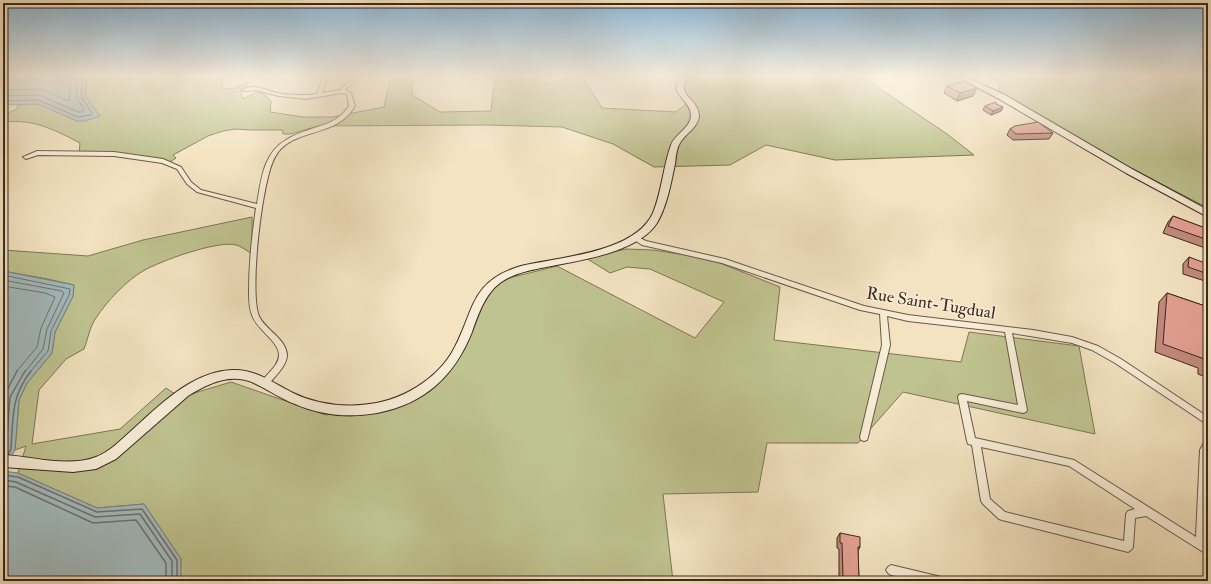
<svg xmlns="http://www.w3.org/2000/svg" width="1211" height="584" viewBox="0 0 1211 584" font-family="'IM FELL Double Pica',serif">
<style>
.green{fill:#bfc390;stroke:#7e7656}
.water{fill:#a2bbbf;stroke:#7a817e}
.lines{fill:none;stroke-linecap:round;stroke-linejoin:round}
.shore-far1{stroke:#70726e;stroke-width:1}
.shore{stroke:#70726e;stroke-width:1.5}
.street-casing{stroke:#6a5846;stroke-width:2}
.secondary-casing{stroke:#3d291d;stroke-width:2}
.street{fill:#f7edd7;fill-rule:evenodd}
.secondary{fill:#f7edd7;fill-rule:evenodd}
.wall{fill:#c28a7d;stroke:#3d291d}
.shaded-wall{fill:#9e7066;stroke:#3d291d}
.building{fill:#e2a091;stroke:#3d291d}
.labels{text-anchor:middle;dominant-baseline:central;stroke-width:3;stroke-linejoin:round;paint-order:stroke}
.street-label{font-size:17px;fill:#3d291d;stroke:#f7edd7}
</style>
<rect width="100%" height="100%" fill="#f3e3c1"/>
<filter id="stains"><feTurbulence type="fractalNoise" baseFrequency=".005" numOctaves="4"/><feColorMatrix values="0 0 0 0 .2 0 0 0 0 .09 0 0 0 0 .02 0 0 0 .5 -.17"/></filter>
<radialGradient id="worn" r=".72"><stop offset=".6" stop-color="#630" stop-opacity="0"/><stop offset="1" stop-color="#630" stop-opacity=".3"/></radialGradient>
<!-- green -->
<g class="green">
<path d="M87 76H223L222 89 235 88 245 83H249L240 92 244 99 256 92 264 94 271 101 270 112 303 117H332L384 107 391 76H412V95L440 112 491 111 495 76H537L545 84 582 76 602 108 676 112 686 104 677 87 680 78 684 76H861L947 134 974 155 835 160 766 145 730 165 654 167 613 144 562 127 488 125 318 126 291 134H283L282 130H250L236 129 223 131 208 136 173 155 176 158 170 162 133 156 79 154 80 143C53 129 34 119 3 122V115L17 109 18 105 38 104 99 116 85 96Z"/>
<path d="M989 76H1208V208L1082 143 1002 97 998 85 999 83Z"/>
<path d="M252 217V254C247 251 241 246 236 245 218 240 160 261 143 271 126 281 107 301 96 318 90 326 88 339 84 349L66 359 39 390 32 444 120 429 166 388 175 394H191L231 382 326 415 404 403 462 350 488 294 505 279 557 266 695 338 724 302 650 269 627 267 610 273 586 258 626 249 653 250 693 256 720 263 780 287 774 340 961 362 969 332 1079 346 1095 434 903 392 858 443H767L758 492 663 494 673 581H180L181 559 144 504 97 508 18 473 26 446 15 450 19 400 27 383 52 353 55 332 73 296 74 285 48 279 3 271V250L88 256 143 240Z"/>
</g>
<!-- water -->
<g class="water">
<path d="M3 76H87L85 96 100 116 85 121H77L38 104 3 105Z"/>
<path d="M3 271 74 285 73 296 55 332 52 353 27 383 19 400 15 450 3 470Z"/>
<path d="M3 471 18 473 97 508 144 504 181 559V581H3Z"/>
</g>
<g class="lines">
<!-- shore-far1 -->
<g class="shore-far1">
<path d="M3 90 41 89 69 101 72 76"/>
<path d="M3 96 39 95 78 112H82L84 109 76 97 78 76"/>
<path d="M3 101 39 100 77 117 91 115 92 113 81 96 83 76"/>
<path d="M3 275 70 289 69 295 51 331 48 351 30 372"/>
<path d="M3 280 62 291 64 293 47 329 43 349 25 372"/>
<path d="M3 286 45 293 55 297 41 328 37 347 16 372"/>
</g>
<!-- shore -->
<g class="shore">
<path d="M3 414 5 394 17 371"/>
<path d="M3 453 6 447 10 397 25 371"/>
<path d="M8 454 11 449C13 418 11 396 31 371"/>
<path d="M3 475 18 477 97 512 142 509 177 560V581"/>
<path d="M3 480 16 482 95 517 140 514 172 561V581"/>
<path d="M3 486 15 487 93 523 136 520 166 563V581"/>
</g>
<!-- street casing -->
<g class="street-casing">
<g id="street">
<path d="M324 76H328L322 93 340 90 355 76H360L345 90 351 93 355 106C352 110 349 115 345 118 325 136 289 131 275 157 262 179 249 292 259 316 265 330 286 338 287 355 287 366 274 377 268 385L265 386 262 385 261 383C266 374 279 366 279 355 279 341 256 329 252 315 249 308 249 299 249 291 249 263 252 235 256 208L197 192 187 184 177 169 162 163 114 156 38 155 26 159 23 157 37 151 114 152 163 159 181 167 191 182 201 190 257 204C261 181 263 153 286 140 295 134 306 131 317 127 331 123 341 118 349 106L347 94 342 93 305 99 279 96 256 90 244 91 242 90C255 82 268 92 282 94 294 95 305 96 317 94Z"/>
<path d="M634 237H638L646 241 725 259 864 306 908 315 1033 330 1072 337 1098 346 1121 359 1208 417V425L1115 363 1092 350 1072 343 1012 333 1027 410 1026 412 1023 413 967 401 975 438 1074 460 1196 537 1200 450 1205 441 1208 440 1205 542 1208 544V555L1146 516 1135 518 1133 547 1131 550 1128 552 1002 520 999 519 983 504 981 501 972 445 968 444 967 441 958 397 959 395 962 394 1018 405 1005 332 908 321 887 316 890 345 868 437 867 440 864 441 861 440 860 437 882 345 880 314 860 310 722 263 642 245 633 239ZM981 447 1069 466 1135 509 1128 511 1126 514 1124 541 1005 512 990 499Z"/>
<path d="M891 565 937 576 941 577 942 581H916L891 575 888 573 886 570 888 567Z"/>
</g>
</g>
<!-- secondary casing -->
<g class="secondary-casing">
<g id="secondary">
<path d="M682 76H689C673 96 700 98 699 117 698 127 685 134 680 143 676 149 676 158 675 164 671 183 667 206 657 223 637 254 575 261 541 268 527 271 512 274 500 283 485 294 478 315 472 332 454 377 424 404 377 413 349 418 320 415 295 404 281 399 269 390 256 384 232 372 209 383 188 396L116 459 96 469 73 472 3 467V455C32 456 67 468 96 457 109 452 120 441 131 431 159 406 192 371 233 370 255 369 273 383 293 393 328 410 375 410 410 391 426 382 441 370 451 354 475 314 467 282 521 266 559 257 635 253 653 213 662 191 663 167 671 145 675 134 691 128 691 115 691 100 665 92 682 76Z"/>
<path d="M956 76H964L1005 95 1132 169 1208 210V217L1126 173 999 99Z"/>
</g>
</g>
<!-- street -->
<use href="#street" class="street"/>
<!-- secondary -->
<use href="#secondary" class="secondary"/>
</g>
<!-- wall -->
<g class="wall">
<path d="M947 86 973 96 957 101 944 93Z"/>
<path d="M996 104 1003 107 1001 111 991 115 983 110 985 106Z"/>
<path d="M1010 129 1053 133 1049 139 1013 140 1007 135Z"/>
<path d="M1173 216 1208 229V249L1163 233 1168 222Z"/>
<path d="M1189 257 1208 266V282L1183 274V264Z"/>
<path d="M1167 293 1208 307V378L1198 374V368L1155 352 1159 302Z"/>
<path d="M840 533 860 547 858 551 859 581H838L839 579V549L837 548V538Z"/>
</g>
<!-- shaded-wall -->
<g class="shaded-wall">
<path d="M977 88 973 96 957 101 960 93Z"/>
<path d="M1003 107 1001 111 991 115 993 111Z"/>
</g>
<!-- building -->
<g class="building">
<path d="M964 81 977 88 960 93 947 86Z"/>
<path d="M996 102V104L1003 107 993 111 985 106Z"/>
<path d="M1038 122 1053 133 1016 134 1010 129 1015 126Z"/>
<path d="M1173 216 1208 229V240L1168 226Z"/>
<path d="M1189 257 1205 263V265L1208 266V274L1188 267Z"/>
<path d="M1167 293 1208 307V367L1207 366V360L1163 344Z"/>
<path d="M840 533 860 537V547H858L859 581H841V577H843L842 543H840Z"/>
</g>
<!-- sky -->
<linearGradient id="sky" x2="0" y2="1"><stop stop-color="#8cb7d8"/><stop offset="0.48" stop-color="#faf2e3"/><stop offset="1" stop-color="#faf2e3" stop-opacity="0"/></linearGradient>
<rect width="1211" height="158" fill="url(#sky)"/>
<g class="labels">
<!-- street labels -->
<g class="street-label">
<text transform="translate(931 303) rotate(9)">Rue Saint-Tugdual</text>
</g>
</g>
<!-- margin -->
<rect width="1211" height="584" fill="none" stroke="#f3e3c1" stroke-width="16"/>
<rect x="4" y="4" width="1203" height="576" fill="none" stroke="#3d291d" stroke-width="2"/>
<rect x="8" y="8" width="1195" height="568" fill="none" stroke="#3d291d"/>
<rect width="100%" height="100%" filter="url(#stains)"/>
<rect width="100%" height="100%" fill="url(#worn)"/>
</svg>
